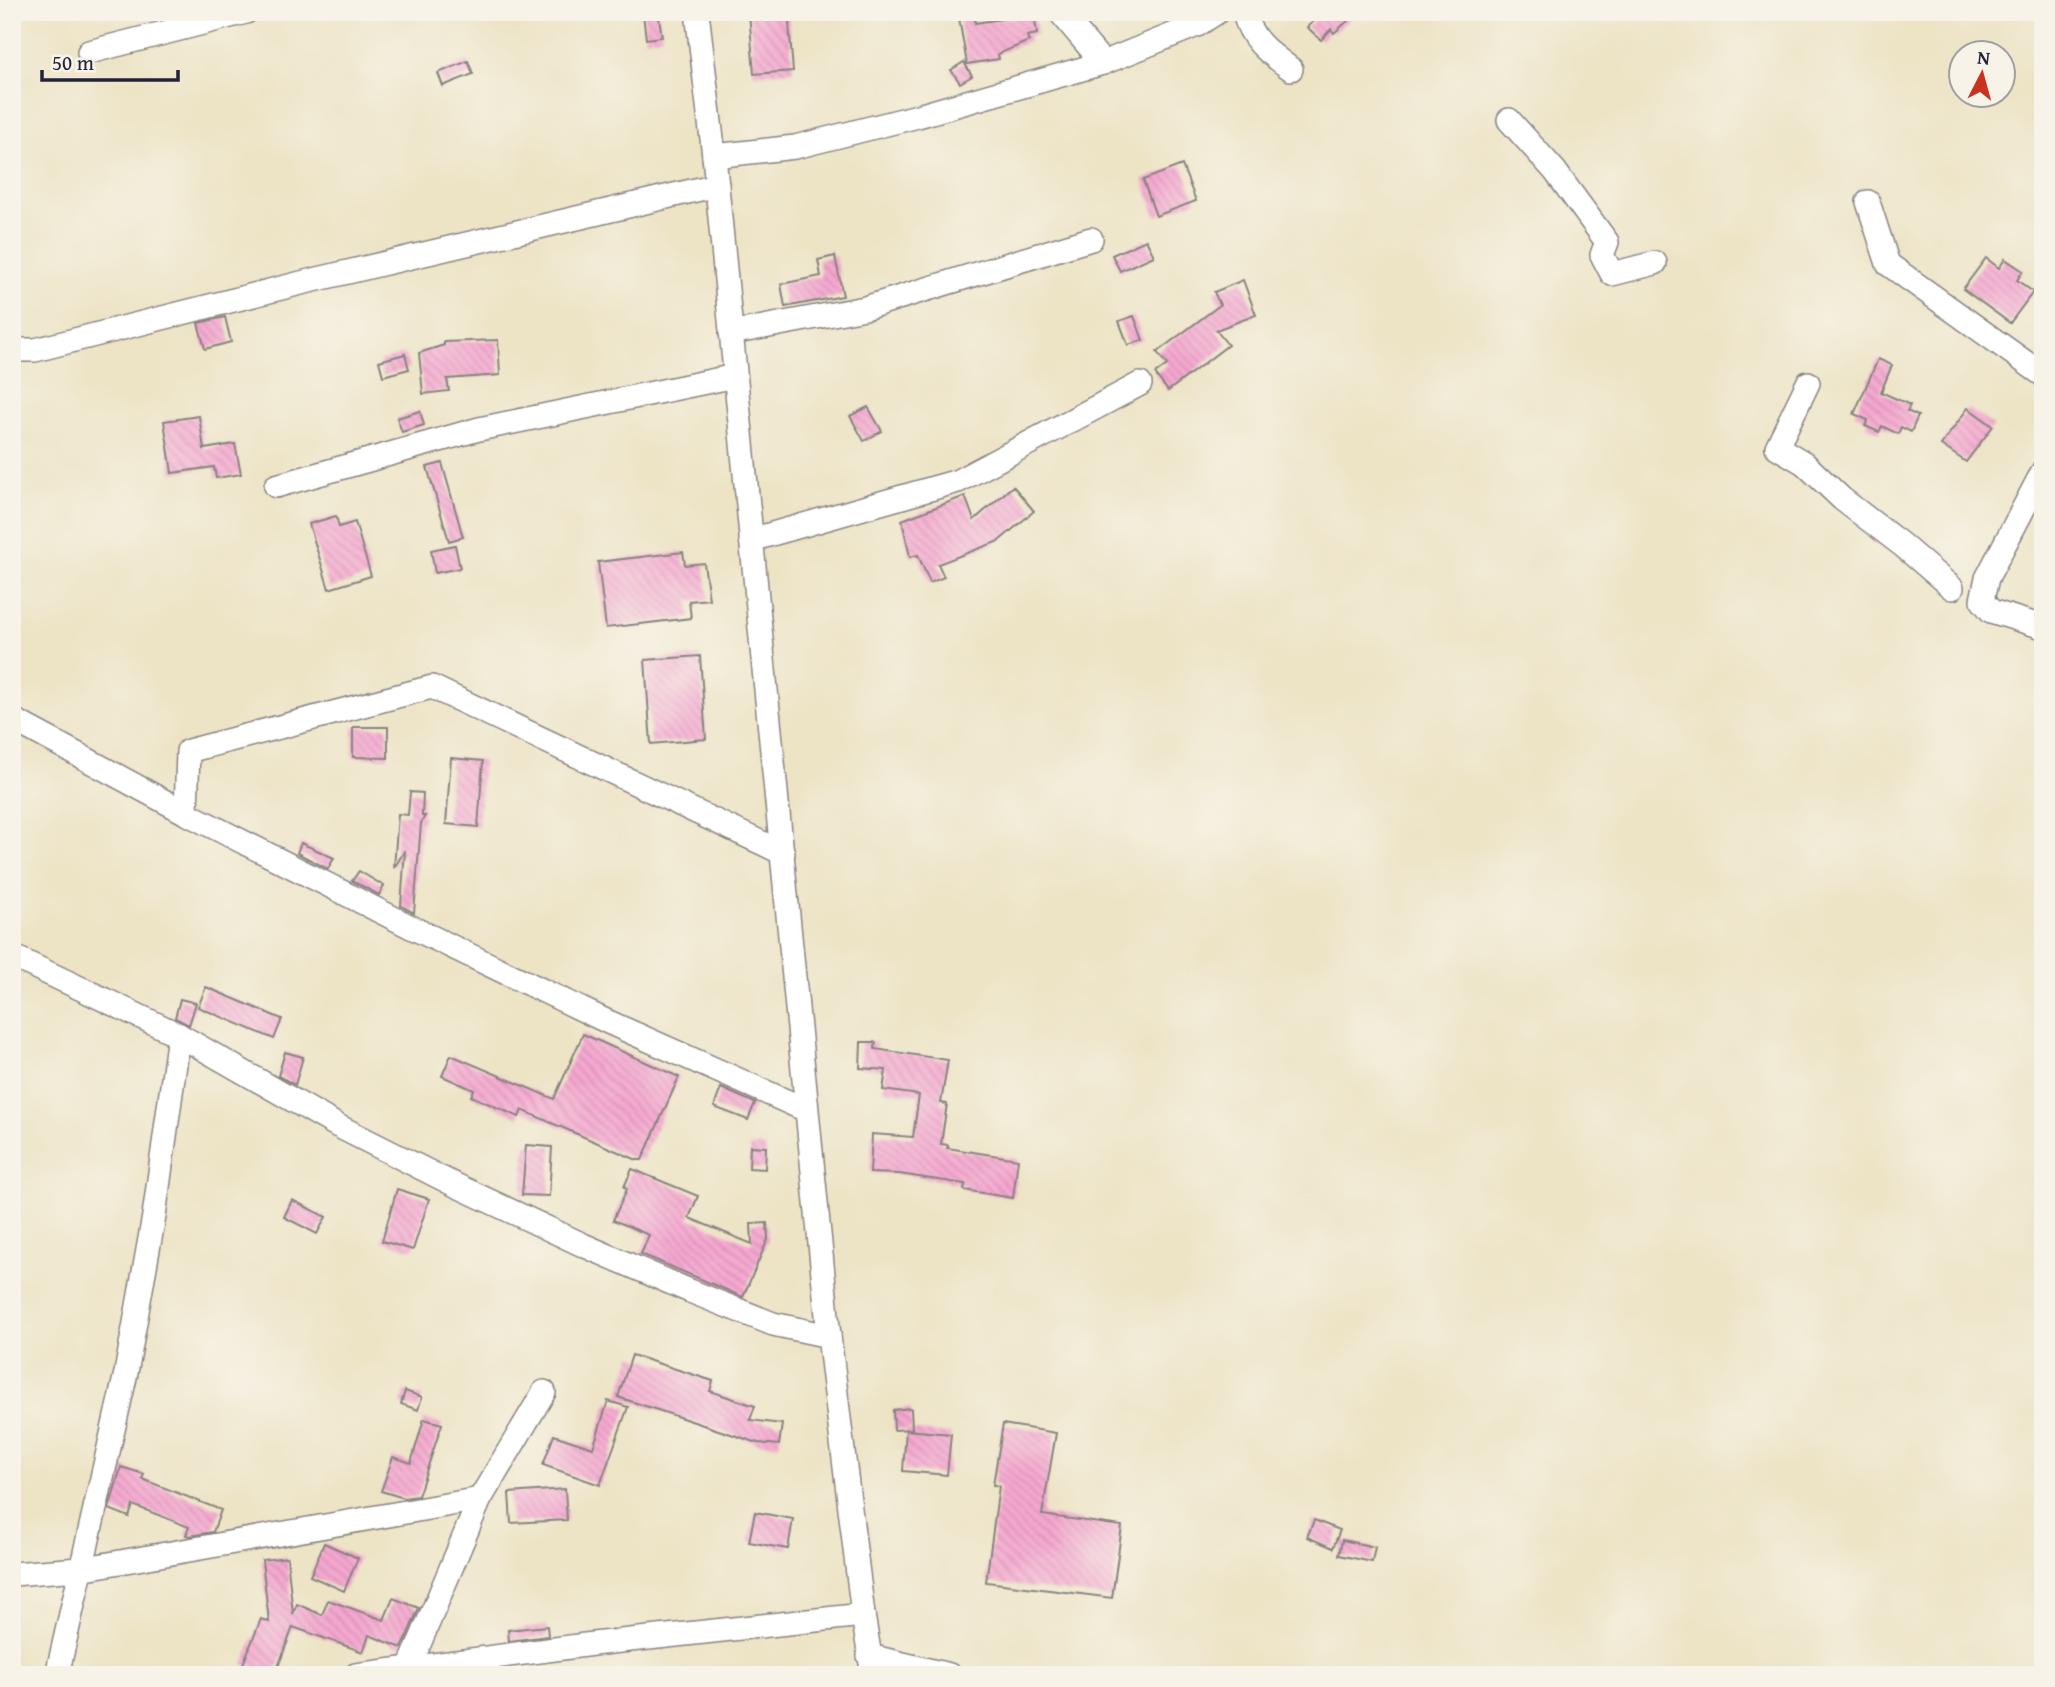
<svg xmlns="http://www.w3.org/2000/svg" width="2055" height="1687" viewBox="0 0 2055 1687" font-family="'Gentium Book Plus',serif">
<style>
.building{fill:url(#building-back-hatch)}
.lines{fill:none;stroke-linecap:round;stroke-linejoin:round}
.minor-casing{stroke:#888380;stroke-width:26}
.minor{stroke:#fff;stroke-width:23}
</style>
<defs>
<pattern id="building-back-hatch" width="6" height="6" patternUnits="userSpaceOnUse" patternTransform="scale(1.75)"><rect width="6" height="6" fill="#f5a7cf"/><path d="M-1 5l2 2M0 0l6 6M5-1l2 2" fill="none" stroke="#d28fb3"/></pattern>
</defs>
<rect width="100%" height="100%" fill="#f7f3e8"/>
<filter id="ink" filterUnits="userSpaceOnUse"><feTurbulence type="fractalNoise" baseFrequency=".0143" numOctaves="2"/><feDisplacementMap in="SourceGraphic" scale="14" xChannelSelector="R" yChannelSelector="G"/><feConvolveMatrix kernelMatrix="1 2 1 2 8 2 1 2 1" color-interpolation-filters="sRGB"/></filter>
<filter id="wash" filterUnits="userSpaceOnUse"><feTurbulence type="fractalNoise" baseFrequency=".00686" numOctaves="4" result="noise"/><feDisplacementMap in="SourceGraphic" scale="28" xChannelSelector="R" yChannelSelector="G"/><feGaussianBlur stdDeviation="1.57" result="paint"/><feColorMatrix in="noise" values="0 0 0 0 0 0 0 0 0 0 0 0 0 0 0 0 0 1.4 0 .05"/><feComposite in="paint" operator="in"/></filter>
<g filter="url(#wash)">
<rect width="100%" height="100%" fill="#ede4c6"/>
<g id="blocks">
<!-- building -->
<g class="building">
<path d="M658 12 662 37 646 39 643 14Z"/>
<path d="M749 12H788L793 71 754 74Z"/>
<path d="M958 12H973L975 23 1034 14 1037 34 1027 36 1029 41 998 54 999 59 967 64Z"/>
<path d="M1316 12H1358L1334 33 1331 29 1321 40 1307 27 1320 16Z"/>
<path d="M468 61 473 74 443 86 438 73Z"/>
<path d="M964 62 972 76 960 83 951 70Z"/>
<path d="M1182 165 1196 201 1156 216 1143 180Z"/>
<path d="M1146 240 1154 256 1120 271 1112 255Z"/>
<path d="M835 256 843 296 785 307 781 284 821 276 818 260Z"/>
<path d="M1986 258 1999 268 2005 259 2023 271 2017 280 2033 292 2010 323 1963 289Z"/>
<path d="M1243 280 1256 315 1216 330 1228 345 1168 391 1155 374 1167 365 1157 352 1220 305 1214 292Z"/>
<path d="M1134 316 1143 340 1128 345 1119 321Z"/>
<path d="M225 317 231 342 205 349 198 323Z"/>
<path d="M498 340 500 375 447 379 449 391 423 394 419 353 444 345V342Z"/>
<path d="M405 354 409 369 383 376 379 361Z"/>
<path d="M1878 359 1892 365 1881 392 1910 405 1907 411 1918 416 1911 432 1901 427 1898 434 1882 426 1879 432 1865 426 1868 420 1854 414Z"/>
<path d="M868 407 882 431 864 441 850 416Z"/>
<path d="M1968 408 1993 426 1966 462 1941 445Z"/>
<path d="M420 411 424 425 402 432 397 418Z"/>
<path d="M199 416 204 449 235 444 241 474 216 478 214 467 172 473 164 421Z"/>
<path d="M442 463 463 537 449 541 427 467Z"/>
<path d="M1013 486 1034 511 999 541 938 564 944 577 930 583 918 555 910 557 902 520 965 496 974 520Z"/>
<path d="M336 516 339 527 355 522 371 576 329 589 309 524Z"/>
<path d="M455 545 460 568 435 573 431 550Z"/>
<path d="M683 552 685 565 704 563 709 599 689 601 691 618 606 628 598 562Z"/>
<path d="M700 656 706 739 651 744 645 660Z"/>
<path d="M353 727H388V758L353 757Z"/>
<path d="M451 758 483 761 478 827 446 824Z"/>
<path d="M410 792 423 793 422 816H425L421 823 414 913 401 906 405 850 394 868 398 814 408 815Z"/>
<path d="M301 843 334 858 328 869 297 853Z"/>
<path d="M359 871 384 886 379 895 352 881Z"/>
<path d="M206 987 282 1019 274 1039 198 1007Z"/>
<path d="M180 999 196 1003 189 1025 175 1018Z"/>
<path d="M583 1034 679 1077 642 1160H637L522 1110 519 1117 471 1096 474 1090 442 1076 451 1055 554 1099Z"/>
<path d="M861 1042H876L875 1049 948 1060 941 1103 947 1104 941 1144 948 1145 947 1148 1018 1159 1013 1198 964 1190 965 1184 899 1174 870 1173 872 1134 913 1137 919 1095 883 1090 886 1070 860 1068Z"/>
<path d="M285 1052 303 1057 295 1085 278 1076Z"/>
<path d="M721 1088 755 1103 748 1120 714 1107Z"/>
<path d="M526 1145 552 1147 549 1196 522 1195Z"/>
<path d="M750 1146 766 1147 765 1169 749 1168Z"/>
<path d="M632 1169 698 1196 689 1218 752 1244 751 1224 767 1223 768 1239 743 1297 641 1254 649 1235 613 1220 627 1189 624 1187Z"/>
<path d="M397 1189 429 1199 413 1250 382 1241Z"/>
<path d="M292 1200 326 1217 317 1234 284 1217Z"/>
<path d="M632 1355 713 1381 710 1391 755 1406 750 1420 782 1424 779 1445 758 1443 618 1397Z"/>
<path d="M405 1391 422 1397 418 1410 401 1404Z"/>
<path d="M608 1401 628 1407 600 1485 543 1465 554 1435 593 1448Z"/>
<path d="M911 1408 912 1429 894 1430 893 1410Z"/>
<path d="M424 1419 442 1424 418 1496 404 1498 381 1491 393 1457 411 1463Z"/>
<path d="M1003 1424 1056 1433 1042 1515 1122 1526 1112 1598 986 1582 999 1486 993 1485Z"/>
<path d="M906 1430 951 1434 947 1475 903 1471Z"/>
<path d="M121 1467 144 1474 142 1479 221 1510 213 1532 189 1536 186 1535 189 1527 133 1505 129 1517 109 1509Z"/>
<path d="M565 1489 567 1520 511 1523 509 1493Z"/>
<path d="M755 1512 793 1519 788 1549 749 1542Z"/>
<path d="M1314 1520 1340 1530 1333 1548 1307 1537Z"/>
<path d="M1342 1540 1375 1547 1372 1562 1339 1555Z"/>
<path d="M324 1543 358 1558 344 1591 310 1576Z"/>
<path d="M287 1557 293 1614 297 1604 322 1615 328 1600 384 1620 393 1598 419 1608 402 1648 369 1635 363 1652 293 1627 275 1675 243 1664 261 1619 269 1622 262 1560Z"/>
<path d="M547 1626 548 1636 509 1641 508 1630Z"/>
</g>
</g>
</g>
<g filter="url(#ink)">
<use href="#blocks" fill-opacity="0" stroke="#888380" stroke-width="2"/>
<g class="lines">
<!-- minor casing -->
<g class="minor-casing">
<g id="minor">
<path d="M697 12 714 156 829 1336 863 1615 873 1675"/>
<path d="M1060 12 1103 63"/>
<path d="M1244 12C1250 40 1269 53 1291 69"/>
<path d="M89 52 246 12"/>
<path d="M1509 120 1555 171 1607 242 1602 255 1612 274 1655 263"/>
<path d="M714 156 795 147 918 116 1103 63 1197 25 1217 12"/>
<path d="M1868 202 1888 264 2043 375"/>
<path d="M731 333 865 308 1091 239"/>
<path d="M12 350H35L301 283 717 185"/>
<path d="M1808 383 1777 447 1804 463 1842 499 1902 545 1952 588"/>
<path d="M2043 471 1987 578 1982 600 1991 611 2043 627"/>
<path d="M276 486 479 429 735 376"/>
<path d="M751 540 958 481 1140 384"/>
<path d="M12 719 186 813 411 927 606 1021 806 1110"/>
<path d="M186 813 188 751 432 687 783 853"/>
<path d="M12 956 179 1035 338 1126 449 1182 583 1245 690 1291 773 1324 829 1336"/>
<path d="M12 1574 80 1569 480 1499"/>
<path d="M869 1656 949 1675"/>
<path d="M409 1668 480 1499 544 1392"/>
<path d="M57 1675 126 1373 154 1216 179 1035"/>
<path d="M356 1675 593 1644 863 1615"/>
</g>
</g>
<!-- minor -->
<use href="#minor" class="minor"/>
</g>
</g>
<!-- margin -->
<rect width="2055" height="1687" fill="none" stroke="#f7f3e8" stroke-width="42"/>
<!-- north arrow -->
<g transform="translate(1982 74) rotate(6)"><circle r="33" fill="#f7f3e8" stroke="#a29fa3" stroke-width="2"/>
<path d="M0-5L12 26L0 18L-12 26Z" fill="#c8321e"/>
<text y="-10" font-size="19" font-weight="bold" text-anchor="middle" fill="#22223b">N</text>
</g>
<!-- scale -->
<path d="M42 70v10h136v-10" fill="none" stroke="#22223b" stroke-width="3.5"/>
<text x="52" y="70" font-size="21" fill="#22223b" stroke="#f7f3e8" stroke-width="5" paint-order="stroke">50 m</text>
</svg>
